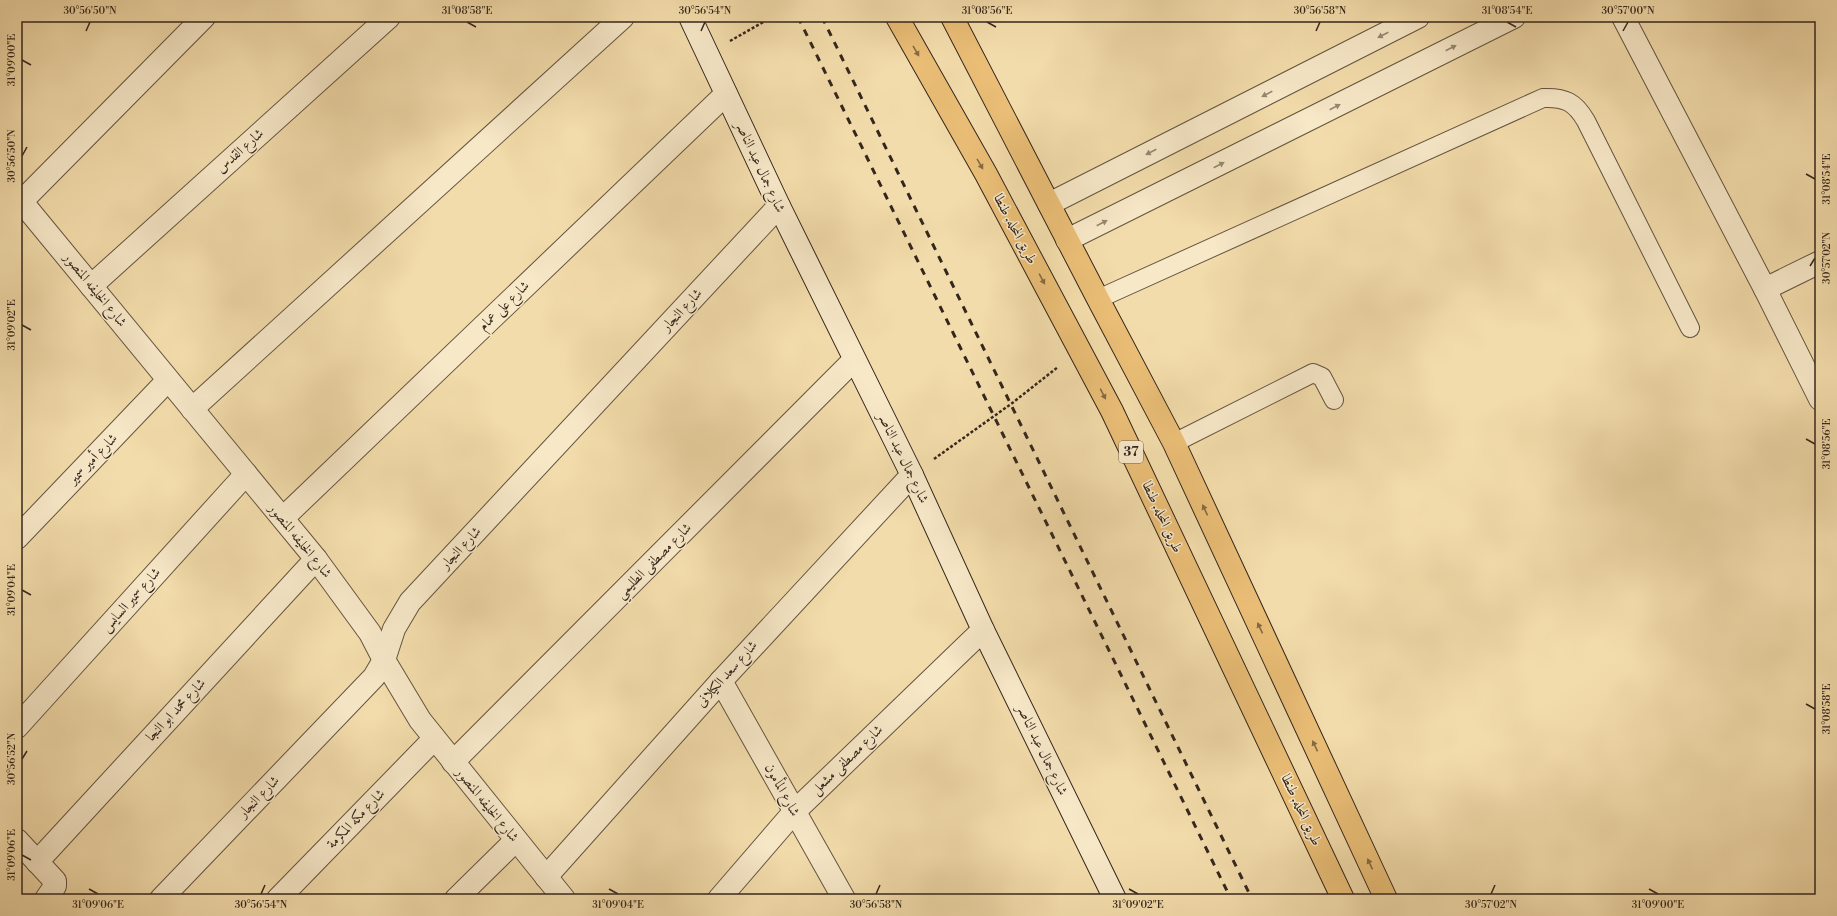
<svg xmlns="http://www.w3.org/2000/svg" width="1837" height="916" viewBox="0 0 1837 916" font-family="'Libre Bodoni',Amiri,serif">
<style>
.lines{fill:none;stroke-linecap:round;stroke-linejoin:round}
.lane-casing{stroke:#645440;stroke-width:20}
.street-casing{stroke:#645440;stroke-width:24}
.secondary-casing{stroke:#34261d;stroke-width:24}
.primary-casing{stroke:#34261d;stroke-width:24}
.path{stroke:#34261d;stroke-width:2.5;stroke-dasharray:3 2;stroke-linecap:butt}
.lane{stroke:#f7e8c8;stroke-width:18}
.street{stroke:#f7e8c8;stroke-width:22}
.secondary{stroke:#f7e8c8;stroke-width:22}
.primary{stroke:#eabe76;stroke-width:22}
.rail{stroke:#34261d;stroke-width:3;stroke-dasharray:7 7;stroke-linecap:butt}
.oneway{fill:#968772}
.oneway2{fill:#866a45}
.ticks{fill:none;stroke:#34261d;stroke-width:1.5}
.labels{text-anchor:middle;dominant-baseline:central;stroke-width:3;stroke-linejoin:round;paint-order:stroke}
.shield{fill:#f7e8c8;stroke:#6e6050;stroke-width:1}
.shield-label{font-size:13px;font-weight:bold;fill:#34261d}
.street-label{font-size:14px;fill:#34261d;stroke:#f7e8c8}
.neatline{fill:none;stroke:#34261d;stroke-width:1.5}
.ticks-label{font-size:10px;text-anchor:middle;fill:#34261d}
</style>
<rect width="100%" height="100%" fill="#f3dcab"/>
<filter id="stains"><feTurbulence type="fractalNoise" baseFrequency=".005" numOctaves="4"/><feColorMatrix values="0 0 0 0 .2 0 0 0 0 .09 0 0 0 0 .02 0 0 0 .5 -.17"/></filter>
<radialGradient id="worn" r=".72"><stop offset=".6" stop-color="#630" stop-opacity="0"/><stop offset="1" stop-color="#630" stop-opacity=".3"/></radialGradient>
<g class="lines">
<!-- lane casing -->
<g class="lane-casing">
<g id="lane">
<path d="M1098 299 1543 98C1565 97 1575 102 1586 121L1690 328"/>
<path d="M1174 443 1313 373 1322 377 1334 400"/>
</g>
</g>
<!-- street casing -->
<g class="street-casing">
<g id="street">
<path d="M1623 17 1765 289 1820 399"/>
<path d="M17 196 316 559 370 633 384 660 420 720 564 899"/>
<path d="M21 202 204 17"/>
<path d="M1049 204 1418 17"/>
<path d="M1067 240 1514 17"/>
<path d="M91 286 389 17"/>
<path d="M1765 289 1820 262"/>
<path d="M192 409 623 17"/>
<path d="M283 518 726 94"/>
<path d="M17 538 168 380"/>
<path d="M721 681 844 899"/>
<path d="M17 727 246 474"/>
<path d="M453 762 854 360"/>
<path d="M17 840 55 881V886L46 899"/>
<path d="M37 862 316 559"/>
<path d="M546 877 721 681 912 475"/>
<path d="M161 899 374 677 384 660 394 629 410 602 779 206"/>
<path d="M278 899 434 739"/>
<path d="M456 899 516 840"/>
<path d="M719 899 794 812 983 630"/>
</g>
</g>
<!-- secondary casing -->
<g class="secondary-casing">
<path id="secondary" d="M690 17 779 206 912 475 983 630 1115 899"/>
</g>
<!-- primary casing -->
<g class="primary-casing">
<g id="primary">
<path d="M897 17 986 174 1112 411 1343 899"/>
<path d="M952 17 1098 299 1174 443 1386 899"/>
</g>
</g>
<!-- path -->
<g class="path">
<path d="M730 41 772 17"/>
<path d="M934 459 1011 404 1058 367"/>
</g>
<!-- lane -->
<use href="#lane" class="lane"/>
<!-- street -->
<use href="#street" class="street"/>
<!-- secondary -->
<use href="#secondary" class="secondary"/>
<!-- primary -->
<use href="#primary" class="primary"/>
<!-- rail -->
<g class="rail">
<path d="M798 17 1231 899"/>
<path d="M822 17 1252 899"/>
</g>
</g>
<!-- one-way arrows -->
<defs><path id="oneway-solid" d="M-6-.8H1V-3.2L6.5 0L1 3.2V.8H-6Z"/></defs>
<g class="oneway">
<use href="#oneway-solid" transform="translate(1383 35) rotate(153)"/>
<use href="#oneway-solid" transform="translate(1451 48) rotate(-27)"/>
<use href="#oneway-solid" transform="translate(1267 94) rotate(153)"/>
<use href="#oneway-solid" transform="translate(1335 107) rotate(-27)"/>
<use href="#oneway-solid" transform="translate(1151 152) rotate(153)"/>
<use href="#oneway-solid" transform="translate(1219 165) rotate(-27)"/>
<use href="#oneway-solid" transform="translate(1102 223) rotate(-27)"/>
</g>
<g class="oneway2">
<use href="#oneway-solid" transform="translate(916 51) rotate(60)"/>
<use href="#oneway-solid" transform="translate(980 164) rotate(60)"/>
<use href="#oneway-solid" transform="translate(1042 279) rotate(62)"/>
<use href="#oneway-solid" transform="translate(1103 394) rotate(62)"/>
<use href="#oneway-solid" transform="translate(1205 510) rotate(-115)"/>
<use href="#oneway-solid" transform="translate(1260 628) rotate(-115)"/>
<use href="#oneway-solid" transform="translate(1315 746) rotate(-115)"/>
<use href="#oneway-solid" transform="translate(1370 864) rotate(-115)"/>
</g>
<!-- ticks -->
<path class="ticks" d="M467 22 476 27M987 22 996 27M1507 22 1516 27M86 31 90 22M701 31 705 22M1316 31 1320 22M1623 31 1628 22M22 60 31 65M22 156 27 147M1806 174 1815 179M1810 266 1815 258M22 325 31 330M1806 439 1815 444M22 590 31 595M1806 704 1815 709M22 759 27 751M22 855 31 860M89 889 98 894M609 889 618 894M1129 889 1138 894M1649 889 1658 894M261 894 265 885M876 894 880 885M1491 894 1495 885"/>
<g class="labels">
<!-- shield labels -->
<rect class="shield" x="1119" y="441" width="24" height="22" rx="3"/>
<g class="shield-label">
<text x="1131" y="452">37</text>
</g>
<!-- street labels -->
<g class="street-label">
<text transform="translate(240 151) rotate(-42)">شارع القدس</text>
<text transform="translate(760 167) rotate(65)">شارع جمال عبد الناصر</text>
<text transform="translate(1015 229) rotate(62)">طريق المحله, طنطا</text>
<text transform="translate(95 290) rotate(51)">شارع الخليفه المنصور</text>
<text transform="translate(504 306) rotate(-44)">شارع على عمام</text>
<text transform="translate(682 310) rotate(-47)">شارع النجار</text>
<text transform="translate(903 458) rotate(64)">شارع جمال عبد الناصر</text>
<text transform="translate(93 459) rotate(-46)">شارع أمير سمير</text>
<text transform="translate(1162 517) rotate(65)">طريق المحله, طنطا</text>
<text transform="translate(300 541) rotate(51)">شارع الخليفه المنصور</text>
<text transform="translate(461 548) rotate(-47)">شارع النجار</text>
<text transform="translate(654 561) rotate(-45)">شارع مصطفى الطليمي</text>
<text transform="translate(131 600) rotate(-48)">شارع سمير السايس</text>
<text transform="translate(727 674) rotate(-48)">شارع سعد الكيلانى</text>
<text transform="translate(176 710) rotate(-47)">شارع محمد ابو النجا</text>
<text transform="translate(1042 750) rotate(64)">شارع جمال عبد الناصر</text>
<text transform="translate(847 760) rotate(-44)">شارع مصطفى مشعل</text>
<text transform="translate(782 790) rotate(61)">شارع المأمون</text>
<text transform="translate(259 797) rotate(-46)">شارع النجار</text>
<text transform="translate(487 805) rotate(51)">شارع الخليفه المنصور</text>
<text transform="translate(1301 810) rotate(65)">طريق المحله, طنطا</text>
<text transform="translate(356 819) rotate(-46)">شارع مكه المكرمة</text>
</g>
</g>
<!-- margin -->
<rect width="1837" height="916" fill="none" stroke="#f3dcab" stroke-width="44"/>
<rect x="22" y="22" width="1793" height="872" class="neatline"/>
<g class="ticks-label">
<text x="90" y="14">30°56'50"N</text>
<text x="467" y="14">31°08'58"E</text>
<text x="705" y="14">30°56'54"N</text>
<text x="987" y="14">31°08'56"E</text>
<text x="1320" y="14">30°56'58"N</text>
<text x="1507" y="14">31°08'54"E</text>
<text x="1628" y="14">30°57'00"N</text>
<text transform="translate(11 60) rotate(-90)" y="4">31°09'00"E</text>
<text transform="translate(11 156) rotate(-90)" y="4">30°56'50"N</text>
<text transform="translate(1826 179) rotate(-90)" y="4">31°08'54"E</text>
<text transform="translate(1826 258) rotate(-90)" y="4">30°57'02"N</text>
<text transform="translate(11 325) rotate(-90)" y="4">31°09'02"E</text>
<text transform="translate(1826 444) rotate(-90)" y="4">31°08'56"E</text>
<text transform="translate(11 590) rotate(-90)" y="4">31°09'04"E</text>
<text transform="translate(1826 709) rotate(-90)" y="4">31°08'58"E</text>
<text transform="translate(11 759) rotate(-90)" y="4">30°56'52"N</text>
<text transform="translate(11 855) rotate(-90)" y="4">31°09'06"E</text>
<text x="98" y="908">31°09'06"E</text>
<text x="261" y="908">30°56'54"N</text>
<text x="618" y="908">31°09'04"E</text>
<text x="876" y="908">30°56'58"N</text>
<text x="1138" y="908">31°09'02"E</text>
<text x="1491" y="908">30°57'02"N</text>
<text x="1658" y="908">31°09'00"E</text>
</g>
<rect width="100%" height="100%" filter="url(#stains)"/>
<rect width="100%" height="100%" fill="url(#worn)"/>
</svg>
